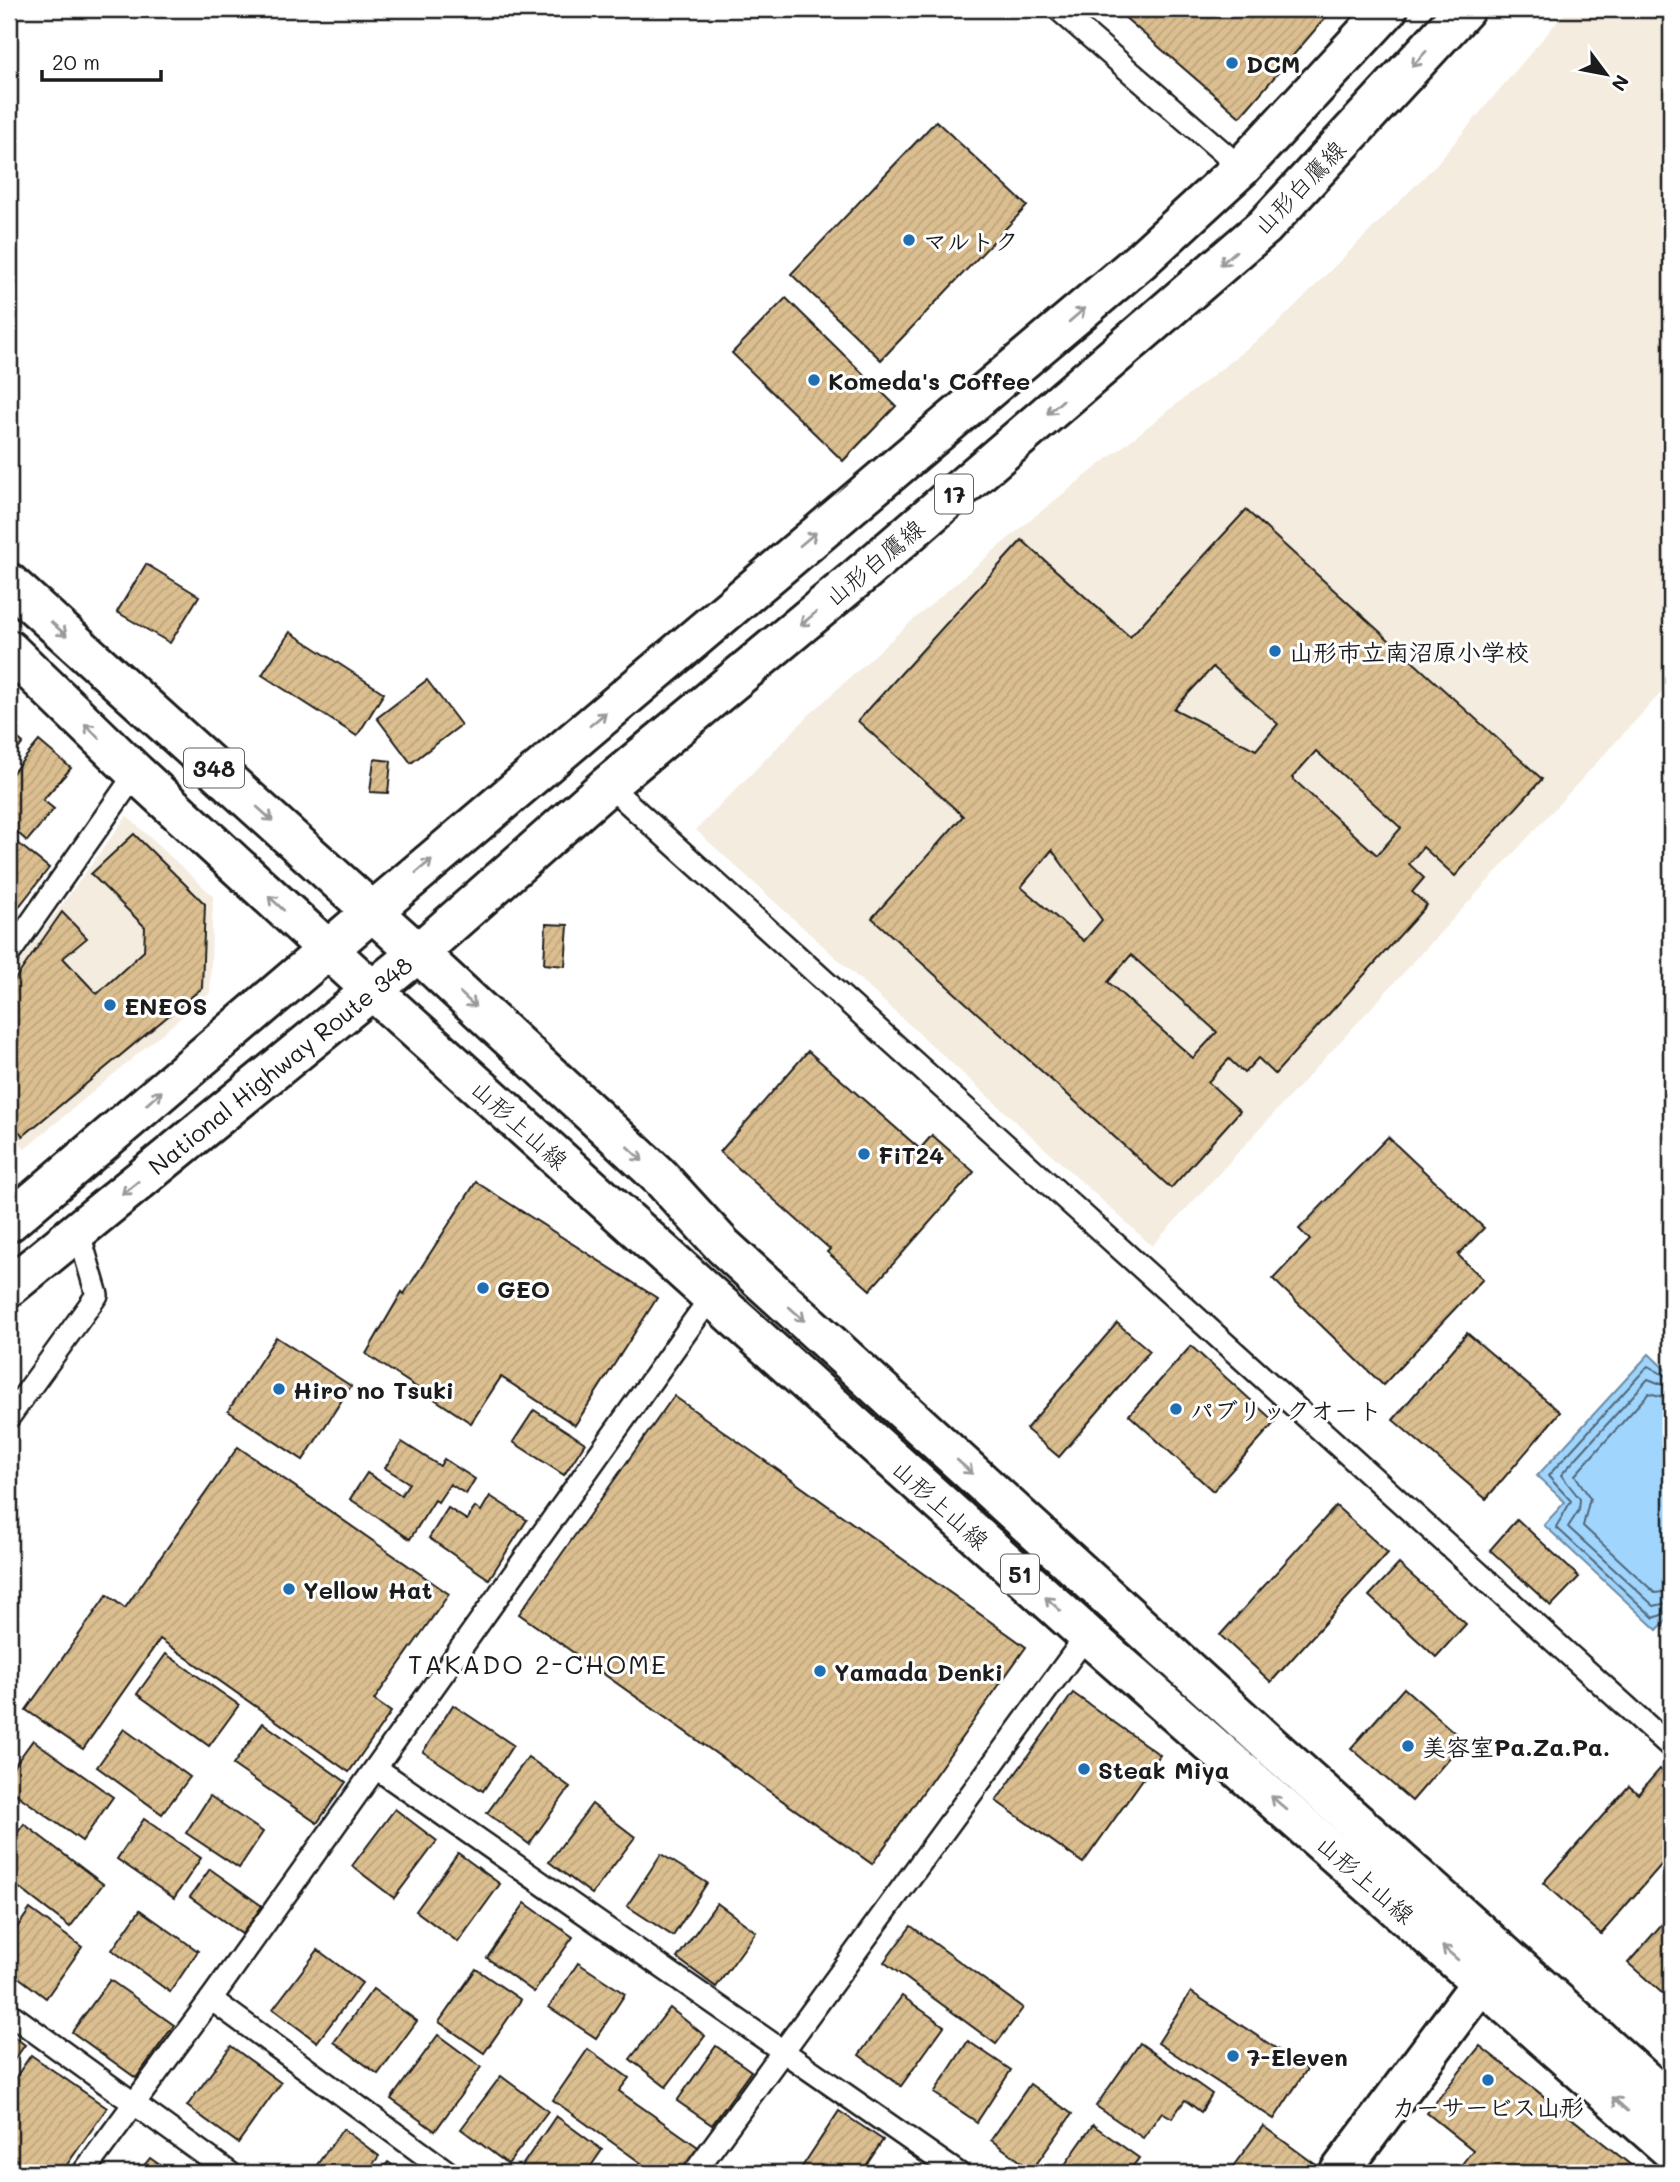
<svg xmlns="http://www.w3.org/2000/svg" width="1680" height="2182" viewBox="0 0 1680 2182" font-family="Mali,'Klee One',sans-serif">
<style>
.built{fill:#f4ecde}
.water{fill:#a0d5fe;stroke:#6b8ba4;stroke-width:2}
.lines{fill:none;stroke-linecap:round;stroke-linejoin:round}
.shore{stroke:#516676;stroke-width:2}
.building{fill:url(#building-hatch);stroke:#1c1c1c;stroke-width:2;fill-rule:evenodd}
.service-casing{stroke:#1c1c1c;stroke-width:26}
.minor-casing{stroke:#1c1c1c;stroke-width:44}
.primary-casing{stroke:#1c1c1c;stroke-width:44}
.trunk-casing{stroke:#1c1c1c;stroke-width:44}
.service{stroke:#fff;stroke-width:21}
.minor{stroke:#fff;stroke-width:38}
.primary{stroke:#fff;stroke-width:38}
.trunk{stroke:#fff;stroke-width:38}
.oneway{stroke:#999}
.poi-dot{fill:#1f6fb2;stroke:#fff;stroke-width:2.5}
.labels{text-anchor:middle;dominant-baseline:central;stroke-width:6;stroke-linejoin:round;paint-order:stroke}
.shield{fill:#fff;stroke:#606060;stroke-width:2}
.shield-label{font-size:23px;font-weight:bold;fill:#1c1c1c}
.poi-label{font-size:24px;font-weight:bold;fill:#1c1c1c;stroke:#fff;text-anchor:start}
.street-label{font-size:24px;fill:#1c1c1c;stroke:#fff}
.neighbourhood-label{font-size:26px;letter-spacing:2px;fill:#1c1c1c;stroke:#fff}
</style>
<defs>
<pattern id="building-hatch" width="6" height="6" patternUnits="userSpaceOnUse" patternTransform="scale(1.75)"><rect width="6" height="6" fill="#dcbf90"/><path d="M-1 1l2-2M0 6l6-6M5 7l2-2" fill="none" stroke="#bca47c"/></pattern>
</defs>
<rect width="100%" height="100%" fill="#fff"/>
<filter id="ink" filterUnits="userSpaceOnUse"><feTurbulence type="fractalNoise" baseFrequency=".0143" numOctaves="2"/><feDisplacementMap in="SourceGraphic" scale="14" xChannelSelector="R" yChannelSelector="G"/><feConvolveMatrix kernelMatrix="1 2 1 2 8 2 1 2 1" color-interpolation-filters="sRGB"/></filter>
<g filter="url(#ink)">
<!-- built -->
<g class="built">
<path d="M1568 9H1671V682L1152 1246 696 830 808 716 913 620 1030 520 1274 327 1433 168Z"/>
<path d="M127 816 213 896 210 993 25 1149 9 1130V977Z"/>
</g>
<!-- water -->
<path class="water" d="M1649 1354 1671 1375V1615L1657 1630 1544 1525 1565 1502 1537 1476Z"/>
<g class="lines">
<!-- shore -->
<g class="shore">
<path d="M1671 1379 1648 1366 1548 1476 1571 1501 1556 1527 1654 1618 1671 1611"/>
<path d="M1671 1388 1648 1379 1561 1475 1580 1499 1579 1510 1568 1527 1654 1606 1671 1602"/>
<path d="M1671 1399 1649 1393 1575 1475 1590 1498 1583 1526 1655 1593 1671 1591"/>
</g>
</g>
<!-- building -->
<g class="building">
<path d="M1115 9H1333L1240 117Z"/>
<path d="M936 121 1027 206 881 360 791 274Z"/>
<path d="M786 298 896 406 843 461 732 353Z"/>
<path d="M1246 510 1542 779 1455 876 1423 847 1409 864 1424 878 1412 892 1427 905 1275 1074 1258 1058 1244 1073 1229 1059 1208 1082 1240 1111 1171 1188 872 918 963 816 858 721 1022 540 1130 637ZM1213 667 1278 724 1256 750 1174 709ZM1316 751 1401 828 1377 855 1292 778ZM1052 850 1102 920 1084 941 1021 887ZM1131 955 1217 1032 1193 1058 1108 982Z"/>
<path d="M146 564 199 596 170 643 117 612Z"/>
<path d="M290 632 384 693 357 736 262 675Z"/>
<path d="M427 680 461 725 411 763 377 718Z"/>
<path d="M9 731 23 743 9 761Z"/>
<path d="M39 741 71 768 43 800 54 809 27 841 9 825V777Z"/>
<path d="M374 759 391 761 388 793 370 792Z"/>
<path d="M134 834 205 904 202 988 23 1136 9 1120V988L62 912 87 938 63 958 97 994 144 951 145 927 91 874Z"/>
<path d="M9 836 49 868 11 917 9 916Z"/>
<path d="M546 924 568 925 565 966 544 964Z"/>
<path d="M808 1051 920 1149 932 1135 974 1172 870 1290 827 1252 830 1249 720 1152Z"/>
<path d="M1388 1137 1484 1228 1458 1255 1483 1279 1383 1385 1273 1279 1310 1240 1299 1229Z"/>
<path d="M476 1182 657 1298 575 1425 501 1377 471 1423 366 1354 402 1292 404 1294Z"/>
<path d="M1117 1323 1150 1351 1059 1457 1026 1429Z"/>
<path d="M1467 1333 1560 1412 1486 1499 1393 1420Z"/>
<path d="M276 1337 351 1386 303 1460 228 1411Z"/>
<path d="M1191 1346 1275 1422 1213 1491 1129 1415Z"/>
<path d="M674 1396 1026 1647 872 1864 519 1614Z"/>
<path d="M534 1410 585 1443 564 1475 513 1442Z"/>
<path d="M402 1442 440 1466 444 1459 475 1479 466 1494 450 1484 438 1502 435 1500 410 1539 350 1499 367 1473 401 1495 409 1483 385 1468Z"/>
<path d="M238 1447 449 1594 374 1700 391 1712 349 1772 160 1639 83 1749 26 1710 107 1595 125 1608Z"/>
<path d="M490 1496 527 1520 489 1579 429 1538 448 1508 467 1520 475 1507 481 1511Z"/>
<path d="M1336 1506 1388 1553 1271 1682 1220 1635Z"/>
<path d="M1517 1519 1579 1577 1551 1606 1490 1550Z"/>
<path d="M1399 1564 1466 1624 1436 1657 1369 1596Z"/>
<path d="M166 1654 239 1705 209 1746 137 1694Z"/>
<path d="M1404 1688 1464 1741 1412 1801 1351 1748Z"/>
<path d="M1073 1693 1160 1755 1083 1863 996 1801Z"/>
<path d="M453 1705 513 1745 483 1791 423 1752Z"/>
<path d="M263 1723 346 1782 317 1823 233 1765Z"/>
<path d="M124 1729 190 1777 162 1814 97 1767Z"/>
<path d="M33 1740 113 1797 82 1841 9 1789V1773Z"/>
<path d="M528 1757 570 1787 529 1844 487 1813Z"/>
<path d="M1660 1769 1671 1779V1875L1661 1865 1601 1934 1543 1883 1629 1786 1638 1794Z"/>
<path d="M210 1796 263 1832 239 1868 186 1833Z"/>
<path d="M592 1804 635 1837 592 1894 549 1862Z"/>
<path d="M395 1809 437 1841 394 1898 352 1866Z"/>
<path d="M144 1819 201 1858 174 1898 117 1859Z"/>
<path d="M24 1824 103 1884 70 1927 9 1880V1844Z"/>
<path d="M458 1853 500 1884 458 1942 416 1911Z"/>
<path d="M661 1854 707 1883 673 1936 627 1906Z"/>
<path d="M210 1869 262 1906 242 1934 190 1897Z"/>
<path d="M525 1903 573 1937 534 1992 487 1958Z"/>
<path d="M717 1903 756 1932 716 1987 677 1958Z"/>
<path d="M30 1909 82 1947 46 1998 9 1970V1939Z"/>
<path d="M140 1910 198 1951 170 1992 112 1950Z"/>
<path d="M1662 1924 1671 1932V2001L1628 1963Z"/>
<path d="M911 1926 1023 2008 996 2044 884 1962Z"/>
<path d="M318 1950 362 1983 317 2042 273 2009Z"/>
<path d="M578 1963 625 1994 596 2038 549 2007Z"/>
<path d="M476 1969 521 2000 484 2053 439 2022Z"/>
<path d="M110 1980 174 2025 136 2078 72 2032Z"/>
<path d="M373 1989 417 2021 378 2074 334 2042Z"/>
<path d="M1191 1992 1307 2069 1274 2119 1158 2043Z"/>
<path d="M902 1996 944 2026 901 2086 859 2055Z"/>
<path d="M670 2008 705 2036 666 2087 630 2059Z"/>
<path d="M9 2033 25 2045 9 2067Z"/>
<path d="M438 2035 481 2067 435 2131 391 2099Z"/>
<path d="M968 2041 1011 2070 977 2122 934 2093Z"/>
<path d="M1140 2043 1212 2094 1201 2112 1185 2100 1172 2118 1162 2112 1143 2138 1096 2106Z"/>
<path d="M231 2046 281 2083 238 2143 187 2106Z"/>
<path d="M716 2046 751 2071 712 2125 677 2101Z"/>
<path d="M1480 2046 1641 2173H1455L1473 2150 1427 2113Z"/>
<path d="M588 2049 629 2078 619 2091 698 2147 680 2173H655L553 2100Z"/>
<path d="M31 2055 107 2108 61 2173H9V2087Z"/>
<path d="M501 2076 548 2111 508 2164 461 2129Z"/>
<path d="M1030 2084 1072 2114 1032 2170 991 2140Z"/>
<path d="M839 2111 883 2140 861 2173H798Z"/>
<path d="M556 2116 602 2150 586 2173H517Z"/>
<path d="M1093 2125 1139 2158 1128 2173H1059Z"/>
<path d="M1263 2126 1316 2165 1310 2173H1237L1231 2169Z"/>
<path d="M343 2129 379 2156 366 2173H311Z"/>
<path d="M150 2158 171 2173H138Z"/>
<path d="M388 2162 403 2173H379Z"/>
</g>
<g class="lines">
<!-- service casing -->
<g class="service-casing">
<g id="service">
<path d="M1058 9 1241 168"/>
<path d="M608 785 1671 1747"/>
<path d="M9 954 136 773"/>
<path d="M9 1417 97 1295 78 1230"/>
<path d="M376 1768 958 2173"/>
<path d="M211 1999 449 2173"/>
<path d="M9 2013 230 2173"/>
<path d="M83 2173 211 1999 711 1297"/>
<path d="M694 2173 1087 1635"/>
</g>
</g>
<!-- minor casing -->
<g class="minor-casing">
<path id="minor" d="M1339 2173 1482 1981"/>
</g>
<!-- primary casing -->
<g class="primary-casing">
<g id="primary">
<path d="M1465 9 1264 227 857 578 608 785 418 953 659 1176 723 1246 1272 1747 1671 2104"/>
<path d="M373 911 1140 261 1241 168 1388 9"/>
<path d="M374 992 1087 1635 1671 2150"/>
</g>
</g>
<!-- trunk casing -->
<g class="trunk-casing">
<g id="trunk">
<path d="M9 583 418 953 9 1287"/>
<path d="M9 650 136 773 374 992"/>
<path d="M9 1222 373 911"/>
</g>
</g>
<!-- service -->
<use href="#service" class="service"/>
<!-- minor -->
<use href="#minor" class="minor"/>
<!-- primary -->
<use href="#primary" class="primary"/>
<!-- trunk -->
<use href="#trunk" class="trunk"/>
</g>
<!-- one-way arrows -->
<defs><path id="oneway-shaft" d="M-6 0H5M1.5-3L5.5 0L1.5 3" fill="none" stroke-width="1.6" stroke-linecap="round" stroke-linejoin="round" transform="scale(1.75)"/></defs>
<g class="oneway">
<use href="#oneway-shaft" transform="translate(1419 59) rotate(133)"/>
<use href="#oneway-shaft" transform="translate(1228 258) rotate(139)"/>
<use href="#oneway-shaft" transform="translate(1077 315) rotate(-41)"/>
<use href="#oneway-shaft" transform="translate(1055 407) rotate(139)"/>
<use href="#oneway-shaft" transform="translate(808 539) rotate(-40)"/>
<use href="#oneway-shaft" transform="translate(808 619) rotate(140)"/>
<use href="#oneway-shaft" transform="translate(59 629) rotate(42)"/>
<use href="#oneway-shaft" transform="translate(598 719) rotate(-40)"/>
<use href="#oneway-shaft" transform="translate(92 731) rotate(-136)"/>
<use href="#oneway-shaft" transform="translate(265 814) rotate(42)"/>
<use href="#oneway-shaft" transform="translate(424 866) rotate(-40)"/>
<use href="#oneway-shaft" transform="translate(276 903) rotate(-137)"/>
<use href="#oneway-shaft" transform="translate(468 1000) rotate(43)"/>
<use href="#oneway-shaft" transform="translate(154 1098) rotate(-41)"/>
<use href="#oneway-shaft" transform="translate(635 1154) rotate(43)"/>
<use href="#oneway-shaft" transform="translate(130 1188) rotate(141)"/>
<use href="#oneway-shaft" transform="translate(797 1314) rotate(42)"/>
<use href="#oneway-shaft" transform="translate(965 1467) rotate(42)"/>
<use href="#oneway-shaft" transform="translate(1053 1604) rotate(-138)"/>
<use href="#oneway-shaft" transform="translate(1279 1803) rotate(-139)"/>
<use href="#oneway-shaft" transform="translate(1450 1953) rotate(-139)"/>
<use href="#oneway-shaft" transform="translate(1620 2104) rotate(-138)"/>
</g>
</g>
<!-- markers -->
<g class="poi-dot">
<circle cx="1232" cy="63" r="7"/>
<circle cx="909" cy="240" r="7"/>
<circle cx="814" cy="380" r="7"/>
<circle cx="1275" cy="651" r="7"/>
<circle cx="110" cy="1005" r="7"/>
<circle cx="864" cy="1154" r="7"/>
<circle cx="483" cy="1288" r="7"/>
<circle cx="279" cy="1389" r="7"/>
<circle cx="1176" cy="1409" r="7"/>
<circle cx="289" cy="1589" r="7"/>
<circle cx="820" cy="1671" r="7"/>
<circle cx="1408" cy="1746" r="7"/>
<circle cx="1084" cy="1769" r="7"/>
<circle cx="1233" cy="2056" r="7"/>
<circle cx="1488" cy="2080" r="7"/>
</g>
<g class="labels">
<!-- shield labels -->
<g class="shield">
<rect x="935" y="474.5" width="38" height="39" rx="5"/>
<rect x="184" y="748.5" width="60" height="39" rx="5"/>
<rect x="1001" y="1554.5" width="38" height="39" rx="5"/>
</g>
<g class="shield-label">
<text x="954" y="494">17</text>
<text x="214" y="768">348</text>
<text x="1020" y="1574">51</text>
</g>
<!-- poi labels -->
<g class="poi-label">
<text x="1246" y="63">DCM</text>
<text x="923" y="240">マルトク</text>
<text x="828" y="380">Komeda's Coffee</text>
<text x="1289" y="651">山形市立南沼原小学校</text>
<text x="124" y="1005">ENEOS</text>
<text x="878" y="1154">FiT24</text>
<text x="497" y="1288">GEO</text>
<text x="293" y="1389">Hiro no Tsuki</text>
<text x="1190" y="1409">パブリックオート</text>
<text x="303" y="1589">Yellow Hat</text>
<text x="834" y="1671">Yamada Denki</text>
<text x="1422" y="1746">美容室Pa.Za.Pa.</text>
<text x="1098" y="1769">Steak Miya</text>
<text x="1247" y="2056">7-Eleven</text>
<text x="1488" y="2106" text-anchor="middle">カーサービス山形</text>
</g>
<!-- street labels -->
<g class="street-label">
<text transform="translate(1299 187) rotate(-46)">山形白鷹線</text>
<text transform="translate(874 562) rotate(-40)">山形白鷹線</text>
<text transform="translate(280 1065) rotate(-39)">National Highway Route 348</text>
<text transform="translate(520 1124) rotate(42)">山形上山線</text>
<text transform="translate(941 1504) rotate(42)">山形上山線</text>
<text transform="translate(1366 1879) rotate(41)">山形上山線</text>
</g>
<!-- neighbourhood labels -->
<g class="neighbourhood-label">
<text x="538" y="1664">TAKADO 2-CHOME</text>
</g>
</g>
<!-- margin -->
<rect width="1680" height="2182" fill="none" stroke="#fff" stroke-width="35"/>
<rect x="18" y="18" width="1645" height="2147" fill="none" stroke="#1c1c1c" stroke-width="2.5" filter="url(#ink)"/>
<!-- north arrow -->
<g transform="translate(1606 74) rotate(122)" stroke="#ffffff" stroke-width="5" paint-order="stroke">
<path d="M0-5L12 26L0 18L-12 26Z" fill="#1c1c1c"/>
<text y="-10" font-size="19" font-weight="bold" text-anchor="middle" fill="#1c1c1c">N</text>
</g>
<!-- scale -->
<path d="M42 70v10h119v-10" fill="none" stroke="#1c1c1c" stroke-width="3.5"/>
<text x="52" y="70" font-size="21" fill="#1c1c1c" stroke="#ffffff" stroke-width="5" paint-order="stroke">20 m</text>
</svg>
